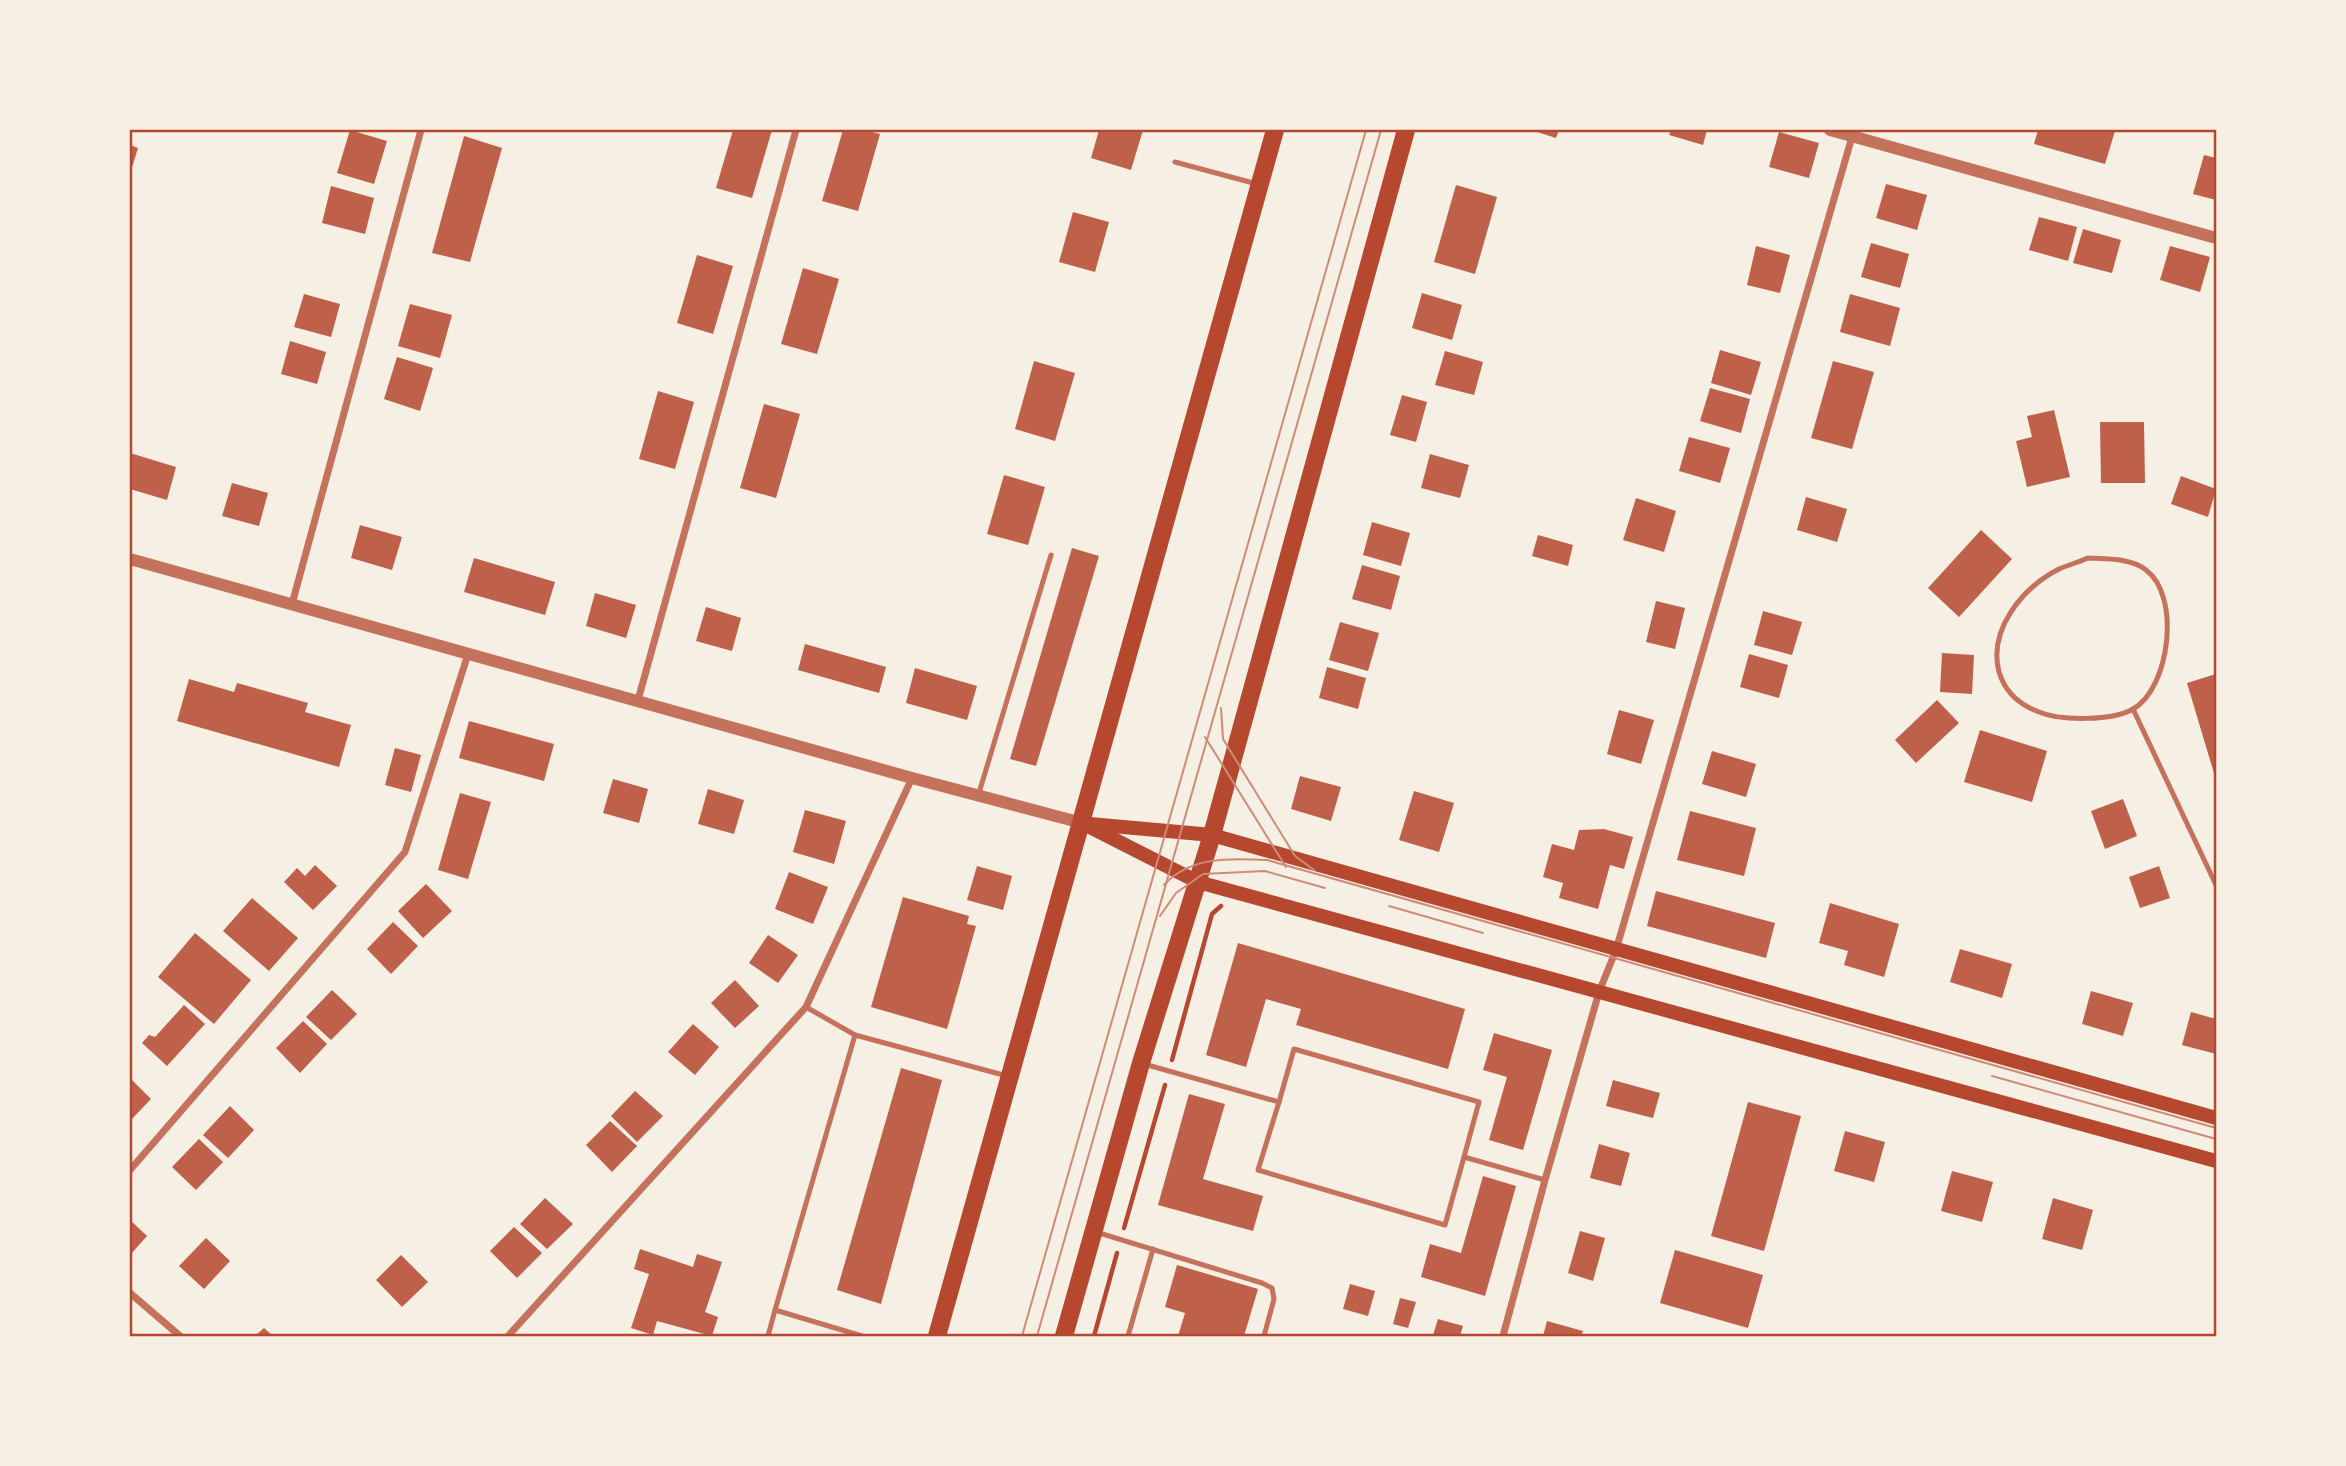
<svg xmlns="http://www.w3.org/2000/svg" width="2346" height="1466" viewBox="0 0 2346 1466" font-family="'PT Sans',sans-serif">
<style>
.building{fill:#bf614a}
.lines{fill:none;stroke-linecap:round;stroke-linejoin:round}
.path{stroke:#b5482f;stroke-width:4.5}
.service{stroke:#c5725c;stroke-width:5}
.minor{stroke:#c5725c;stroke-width:7}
.tertiary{stroke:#c5725c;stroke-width:12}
.secondary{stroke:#b5482f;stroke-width:14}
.primary{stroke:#b5482f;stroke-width:18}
.tram{stroke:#cf8b77;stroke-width:2}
.neatline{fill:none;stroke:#b5482f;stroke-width:2.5}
</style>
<rect width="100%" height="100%" fill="#f6efe4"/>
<!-- building -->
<g class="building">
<path d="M350 130 387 141 374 184 337 173Z"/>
<path d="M733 130H772L752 198 716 188Z"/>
<path d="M843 130H864L880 134 858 211 822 201Z"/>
<path d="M1099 130H1143L1131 170 1091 158Z"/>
<path d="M1531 130H1559L1556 138Z"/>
<path d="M1671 130H1707L1703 145 1669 135Z"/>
<path d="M2038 130H2109L2115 131 2105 164 2034 144Z"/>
<path d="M1779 132 1819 143 1809 178 1769 167Z"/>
<path d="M464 136 502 148 470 262 432 253Z"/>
<path d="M130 145 138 148 130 174Z"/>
<path d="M2204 155 2216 158V200L2193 194Z"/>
<path d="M1886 184 1927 195 1917 230 1876 218Z"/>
<path d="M1456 185 1497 197 1475 274 1434 262Z"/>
<path d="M331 186 374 198 365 234 322 223Z"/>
<path d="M1073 212 1109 222 1095 272 1059 262Z"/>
<path d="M2039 217 2077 227 2068 261 2029 250Z"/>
<path d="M2083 229 2121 240 2112 273 2073 263Z"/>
<path d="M1871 243 1909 254 1900 288 1861 277Z"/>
<path d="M1756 246 1790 255 1780 293 1747 285Z"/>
<path d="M2170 246 2210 257 2200 292 2160 280Z"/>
<path d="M697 255 733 266 713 334 677 323Z"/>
<path d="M803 268 839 279 817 354 781 344Z"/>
<path d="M1422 293 1462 305 1452 340 1412 328Z"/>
<path d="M304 294 340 304 331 337 294 327Z"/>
<path d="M1850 294 1900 308 1890 346 1840 332Z"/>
<path d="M410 304 452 315 440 358 398 346Z"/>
<path d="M290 341 326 352 317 384 281 374Z"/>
<path d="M1720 350 1761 362 1751 395 1711 383Z"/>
<path d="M1445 351 1483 362 1474 395 1435 385Z"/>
<path d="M397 357 433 368 420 411 384 399Z"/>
<path d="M1034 361 1075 373 1055 441 1015 429Z"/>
<path d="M1833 361 1874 372 1852 449 1811 438Z"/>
<path d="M1710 388 1750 399 1741 433 1700 421Z"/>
<path d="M658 391 694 402 675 469 639 459Z"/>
<path d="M1402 395 1427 402 1416 442 1390 435Z"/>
<path d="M764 404 800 414 776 498 740 488Z"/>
<path d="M2054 410 2070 477 2027 487 2016 441 2032 437 2027 416Z"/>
<path d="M2100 422H2144L2145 483H2101Z"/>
<path d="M1689 437 1730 448 1720 483 1679 471Z"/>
<path d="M130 453 176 467 167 500 130 489Z"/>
<path d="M1430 454 1469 465 1460 498 1421 488Z"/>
<path d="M1004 475 1045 487 1028 545 987 534Z"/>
<path d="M2181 476 2216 489 2208 517 2171 504Z"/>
<path d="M232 483 268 493 259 526 222 516Z"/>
<path d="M1806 497 1847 509 1837 542 1797 530Z"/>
<path d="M1636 498 1676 511 1664 552 1623 540Z"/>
<path d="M1372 522 1410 533 1401 566 1363 555Z"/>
<path d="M360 525 402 537 392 570 351 558Z"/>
<path d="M1981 530 2012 559 1959 617 1928 588Z"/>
<path d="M1538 535 1573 545 1568 566 1532 556Z"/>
<path d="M1072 548 1099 556 1036 766 1010 759Z"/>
<path d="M474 558 555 582 545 615 464 592Z"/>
<path d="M1362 565 1400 576 1391 610 1352 599Z"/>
<path d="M595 593 636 605 626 638 586 626Z"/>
<path d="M1656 601 1685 608 1675 649 1646 642Z"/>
<path d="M706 607 741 618 732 651 696 641Z"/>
<path d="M1763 611 1802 622 1792 655 1754 645Z"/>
<path d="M1340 622 1379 633 1368 671 1329 660Z"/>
<path d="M805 644 886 667 879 693 798 670Z"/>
<path d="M1942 653 1974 655 1972 694 1940 692Z"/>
<path d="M1749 654 1788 665 1779 698 1740 687Z"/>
<path d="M1327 667 1366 678 1358 709 1319 698Z"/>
<path d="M915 668 977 686 967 720 906 703Z"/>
<path d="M2216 674V780L2187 683Z"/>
<path d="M189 679 234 692 237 683 308 703 305 712 351 725 339 767 177 721Z"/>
<path d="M1937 700 1959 723 1916 763 1895 740Z"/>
<path d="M1619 710 1654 720 1641 764 1607 754Z"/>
<path d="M469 721 554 744 544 781 459 758Z"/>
<path d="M1980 730 2047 751 2032 802 1964 782Z"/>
<path d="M395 748 421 755 411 792 385 785Z"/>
<path d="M1712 751 1756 764 1746 797 1702 784Z"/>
<path d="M1300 776 1341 787 1331 821 1291 809Z"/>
<path d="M613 779 648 789 639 823 603 813Z"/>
<path d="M708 789 744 800 734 834 698 824Z"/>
<path d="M1414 791 1454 803 1439 852 1399 840Z"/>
<path d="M460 793 491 802 468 879 438 870Z"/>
<path d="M2123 799 2137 836 2105 849 2091 811Z"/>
<path d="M805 810 846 821 834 864 793 852Z"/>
<path d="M1690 811 1756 828 1744 876 1677 860Z"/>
<path d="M1604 829 1633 837 1624 869 1610 865 1598 909 1559 898 1563 883 1543 877 1552 844 1574 850 1579 830Z"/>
<path d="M315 865 337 886 313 910 284 882 297 868 305 876Z"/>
<path d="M977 866 1012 876 1003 910 967 900Z"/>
<path d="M2159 866 2170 898 2140 908 2129 877Z"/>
<path d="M789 872 828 887 813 924 775 909Z"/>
<path d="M426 884 452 911 423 938 398 911Z"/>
<path d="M1656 891 1775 923 1766 958 1647 926Z"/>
<path d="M903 897 969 916 967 924 976 926 947 1029 871 1007Z"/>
<path d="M252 898 298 938 269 971 223 931Z"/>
<path d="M1830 903 1899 924 1884 977 1844 965 1848 951 1819 943Z"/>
<path d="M393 922 418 946 391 974 367 949Z"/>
<path d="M195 933 251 980 214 1024 158 977Z"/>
<path d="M768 935 798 955 778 983 749 963Z"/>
<path d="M1238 943 1465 1009 1448 1069 1296 1025 1301 1009 1266 999 1246 1067 1206 1055Z"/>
<path d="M1960 949 2012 964 2002 998 1950 982Z"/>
<path d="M735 980 759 1006 735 1028 711 1003Z"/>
<path d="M332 990 357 1014 331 1040 306 1017Z"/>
<path d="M2091 991 2133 1003 2123 1036 2082 1024Z"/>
<path d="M184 1005 205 1024 167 1066 142 1043 149 1035 155 1037Z"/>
<path d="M2191 1012 2216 1019V1054L2182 1045Z"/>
<path d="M303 1021 327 1044 300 1073 276 1048Z"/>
<path d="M693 1024 719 1047 695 1075 668 1052Z"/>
<path d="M1494 1033 1552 1050 1523 1150 1489 1140 1507 1077 1483 1070Z"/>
<path d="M901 1068 942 1080 881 1304 837 1290Z"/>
<path d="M130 1078 151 1099 130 1121Z"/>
<path d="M1613 1080 1660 1093 1653 1118 1606 1106Z"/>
<path d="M635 1091 663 1116 637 1142 611 1116Z"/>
<path d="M1189 1094 1225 1104 1203 1179 1263 1196 1253 1231 1158 1205Z"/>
<path d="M1748 1102 1801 1116 1764 1251 1711 1236Z"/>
<path d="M230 1106 254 1130 228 1158 203 1135Z"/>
<path d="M610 1121 637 1146 612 1172 586 1145Z"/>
<path d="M1845 1131 1885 1142 1874 1182 1834 1171Z"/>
<path d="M199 1139 223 1162 196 1190 172 1167Z"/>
<path d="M1599 1144 1630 1153 1621 1186 1590 1178Z"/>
<path d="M1952 1171 1993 1182 1982 1222 1941 1211Z"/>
<path d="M1483 1176 1516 1186 1485 1296 1421 1277 1430 1244 1461 1253Z"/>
<path d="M545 1198 573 1224 547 1249 520 1224Z"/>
<path d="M2053 1198 2093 1210 2082 1250 2042 1239Z"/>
<path d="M130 1220 147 1236 130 1255Z"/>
<path d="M514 1227 542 1253 517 1278 490 1251Z"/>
<path d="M1580 1231 1605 1238 1593 1281 1568 1273Z"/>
<path d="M206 1238 230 1261 204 1289 179 1266Z"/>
<path d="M640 1249 693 1267 697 1254 722 1262 705 1312 718 1317 712 1336 657 1321 653 1335 631 1328 649 1274 634 1269Z"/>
<path d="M1675 1250 1763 1275 1748 1328 1660 1303Z"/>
<path d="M401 1255 428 1282 402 1307 376 1280Z"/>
<path d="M1177 1265 1258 1289 1244 1336H1178L1185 1313 1165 1307Z"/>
<path d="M1350 1284 1375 1291 1368 1316 1343 1309Z"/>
<path d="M1400 1298 1416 1302 1408 1328 1393 1324Z"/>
<path d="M1438 1319 1463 1326 1460 1336 1433 1335Z"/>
<path d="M1547 1321 1583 1331 1581 1336H1543Z"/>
<path d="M264 1328 273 1336H255Z"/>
</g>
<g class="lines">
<!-- path -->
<g class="path">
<path d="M1172 1060 1212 914 1221 906"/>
<path d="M1124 1228 1165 1085"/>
<path d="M1094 1336 1117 1253"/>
</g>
<!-- service -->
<g class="service">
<path d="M1175 162 1257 184"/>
<path d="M2088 558C2106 559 2131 558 2146 570 2181 596 2170 688 2133 709 2113 721 2060 721 2039 712 2020 705 2005 692 1999 672 1988 630 2022 588 2059 569 2068 565 2079 562 2088 558Z"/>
<path d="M2133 709 2216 885"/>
<path d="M978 796 1051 555"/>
<path d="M806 1007 855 1035 1007 1076"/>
<path d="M1144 1064 1279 1102 1258 1170 1445 1225 1464 1157"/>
<path d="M1279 1102 1294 1049 1479 1102 1464 1157 1545 1180"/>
<path d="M1096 1232 1262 1283 1272 1288 1274 1299 1264 1336"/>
<path d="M775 1310 855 1035"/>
<path d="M768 1336 775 1310 862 1336"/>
<path d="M1128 1336 1153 1249"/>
</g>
<!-- minor -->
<g class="minor">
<path d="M292 604 421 130"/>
<path d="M638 700 796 130"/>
<path d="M130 1170 405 852 468 654"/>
<path d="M130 1293 180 1336"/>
<path d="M508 1336 806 1007 912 778"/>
<path d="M1503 1336 1545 1180 1599 992 1616 950 1854 130"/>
</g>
<!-- tertiary -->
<g class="tertiary">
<path d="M1830 130 2216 238"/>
<path d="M130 559 912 778 1082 823"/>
</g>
<!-- secondary -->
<g class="secondary">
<path d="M1082 823 1198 882 2216 1161"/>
<path d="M1090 824 1212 835 2216 1118"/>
</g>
<!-- primary -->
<g class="primary">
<path d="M937 1336 1275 130"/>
<path d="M1064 1336 1141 1063 1212 835 1406 130"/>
</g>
<!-- tram -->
<g class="tram">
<path d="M1221 708 1223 739 1295 856 1314 870"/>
<path d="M1205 737 1286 867"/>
<path d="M1164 885C1190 856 1231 858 1267 860L2216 1128"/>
<path d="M1389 906 1483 933"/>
<path d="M1160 916 1176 893 1203 874 1265 871 1325 888"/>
<path d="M1992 1076 2216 1139"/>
<path d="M1022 1336 1366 130"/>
<path d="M1037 1336 1381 130"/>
</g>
</g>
<!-- border -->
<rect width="2346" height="1466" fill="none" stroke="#f6efe4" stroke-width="262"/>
<rect x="131" y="131" width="2084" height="1204" class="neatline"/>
</svg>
